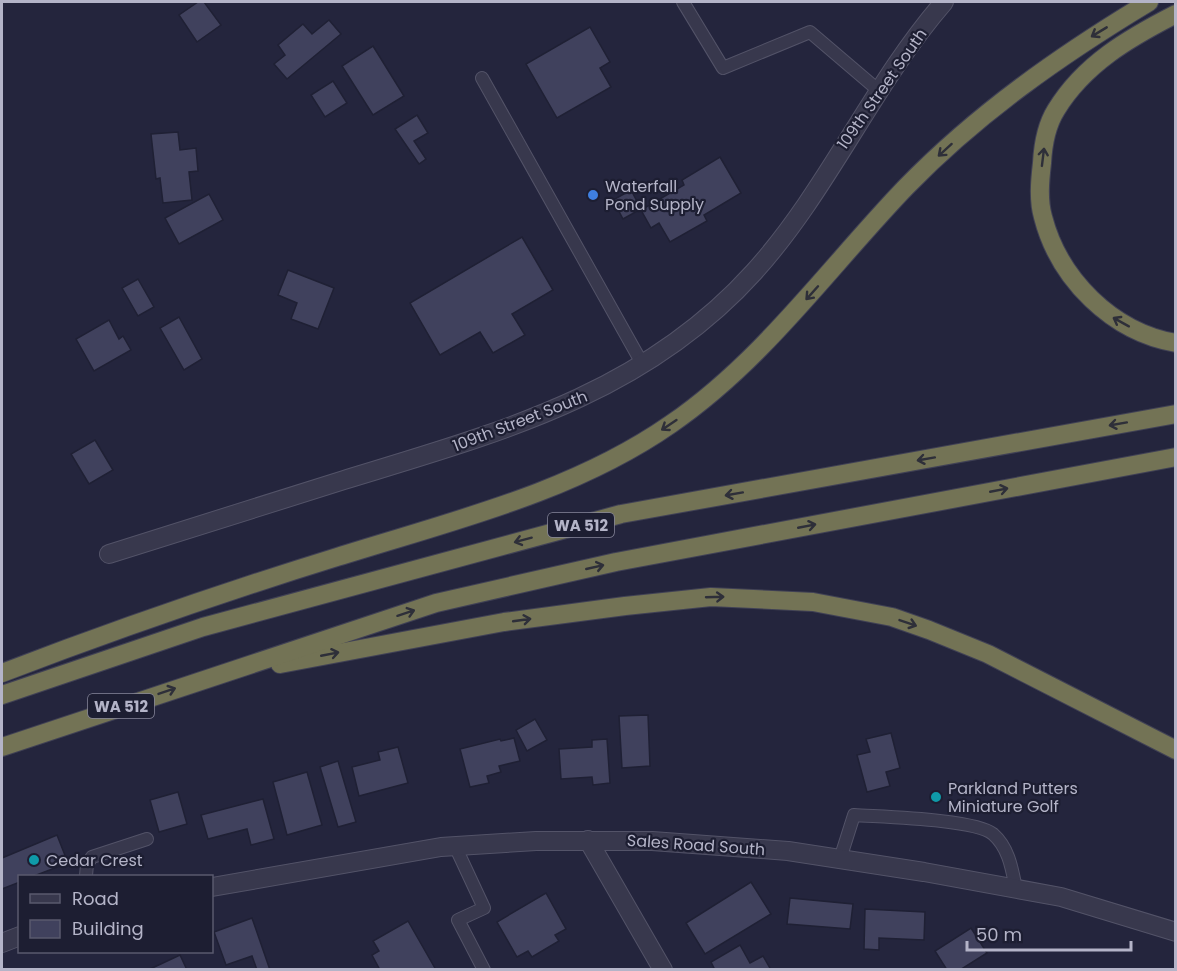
<svg xmlns="http://www.w3.org/2000/svg" width="1177" height="971" viewBox="0 0 1177 971" font-family="Poppins,sans-serif">
<style>
.building{fill:#40415d;stroke:#1f2034;stroke-width:1.5}
.lines{fill:none;stroke-linecap:round;stroke-linejoin:round}
.service-casing{stroke:#535368;stroke-width:14}
.minor-casing{stroke:#535368;stroke-width:20}
.tertiary-casing{stroke:#535368;stroke-width:20}
.motorway-casing{stroke:#404155;stroke-width:20}
.service{stroke:#38384d;stroke-width:12}
.minor{stroke:#38384d;stroke-width:18}
.tertiary{stroke:#38384d;stroke-width:18}
.motorway{stroke:#737355;stroke-width:18}
.oneway{stroke:#2e2f39}
.shop-dot{fill:#3f7fe0;stroke:#1d1e32;stroke-width:2}
.culture-dot{fill:#0f9aa8;stroke:#1d1e32;stroke-width:2}
.labels{text-anchor:middle;dominant-baseline:central;stroke-width:4.5;stroke-linejoin:round;paint-order:stroke}
.shield{fill:#1d1e32;stroke:#87879b;stroke-width:1.5}
.shield-label{font-size:15px;font-weight:bold;fill:#b4b4c8}
.street-label{font-size:16px;fill:#b4b4c8;stroke:#1d1e32}
.poi-label{font-size:16px;fill:#b4b4c8;stroke:#1d1e32;text-anchor:start}
</style>
<rect width="100%" height="100%" fill="#24253d"/>
<!-- building -->
<g class="building">
<path d="M198 2H204L221 25 197 42 179 15Z"/>
<path d="M329 20 341 34 287 79 274 64 285 55 278 45 303 24 312 34Z"/>
<path d="M590 27 610 62 600 68 611 87 557 118 526 64Z"/>
<path d="M373 46 404 96 373 115 342 66Z"/>
<path d="M333 81 347 103 325 117 311 95Z"/>
<path d="M417 115 428 133 414 141 426 159 419 164 395 129Z"/>
<path d="M178 132 180 150 196 148 198 171 189 172 192 200 163 203 160 178 156 179 151 134Z"/>
<path d="M720 157 741 193 704 215 707 221 670 242 659 223 651 228 641 210 684 185 682 180Z"/>
<path d="M631 190 641 209 623 219 613 200Z"/>
<path d="M209 194 223 220 179 244 165 218Z"/>
<path d="M522 237 553 290 512 314 525 335 493 353 480 332 440 355 410 303Z"/>
<path d="M288 270 334 288 318 329 291 319 297 303 278 295Z"/>
<path d="M138 279 154 307 138 316 122 288Z"/>
<path d="M179 317 202 359 184 370 160 328Z"/>
<path d="M109 320 119 339 123 336 131 350 94 371 76 339Z"/>
<path d="M95 440 113 470 89 484 71 454Z"/>
<path d="M648 715 650 766 622 768 619 716Z"/>
<path d="M535 719 547 740 527 751 516 730Z"/>
<path d="M891 733 900 768 886 772 890 786 867 792 857 755 870 752 866 739Z"/>
<path d="M514 738 520 761 499 766 501 772 487 776 489 783 470 787 460 749 500 739 501 741Z"/>
<path d="M607 739 610 783 593 785 592 777 561 779 559 749 592 747V740Z"/>
<path d="M398 747 408 783 359 796 352 767 380 760 378 752Z"/>
<path d="M338 761 356 822 338 827 320 767Z"/>
<path d="M307 772 322 825 287 835 273 782Z"/>
<path d="M178 792 187 824 159 832 150 800Z"/>
<path d="M263 799 274 839 251 845 247 829 208 839 201 815Z"/>
<path d="M57 835 68 863 34 876H20V882L2 889V858Z"/>
<path d="M751 882 771 914 705 954 686 923Z"/>
<path d="M546 893 566 929 555 935 559 941 532 957 528 951 517 957 497 922Z"/>
<path d="M790 898 853 904 850 929 787 924Z"/>
<path d="M865 909 925 912 924 940 879 938V950L864 949Z"/>
<path d="M252 918 270 970H257L252 956 226 965 214 932Z"/>
<path d="M408 921 436 970H380L372 955 379 951 373 941Z"/>
<path d="M971 928 987 953 960 970H947L935 951Z"/>
<path d="M740 945 750 963 763 956 771 970H715L711 962Z"/>
<path d="M180 955 187 970H148Z"/>
</g>
<g class="lines">
<!-- service casing -->
<g class="service-casing">
<g id="service">
<path d="M683 2 723 68 810 32 878 90"/>
<path d="M482 78 643 365"/>
<path d="M456 848 484 908 458 920 484 970"/>
<path d="M840 859 854 815C881 817 975 819 993 834 1009 848 1012 869 1016 889"/>
<path d="M86 876 87 864 92 857 147 839"/>
</g>
</g>
<!-- minor casing -->
<g class="minor-casing">
<g id="minor">
<path d="M109 554C188 529 266 504 344 480 497 433 643 395 754 272 828 190 872 85 944 2"/>
<path d="M588 840 663 970"/>
</g>
</g>
<!-- tertiary casing -->
<g class="tertiary-casing">
<g id="tertiary">
<path d="M212 887 441 847 536 841H652L788 851 924 872 1061 897 1176 932"/>
<path d="M2 943 20 936"/>
</g>
</g>
<!-- motorway casing -->
<g class="motorway-casing">
<g id="motorway">
<path d="M1176 14C1129 38 1084 64 1056 110 1046 126 1043 144 1042 163 1040 180 1038 200 1043 217 1059 279 1112 332 1176 343"/>
<path d="M280 664 504 622 625 606 711 597 813 602 892 617 929 630 988 654 1176 750"/>
<path d="M2 673C112 631 224 592 337 557 451 521 572 493 671 424 764 360 829 267 906 187 978 113 1061 55 1149 2"/>
<path d="M2 695 203 627 621 514 1176 414"/>
<path d="M2 747 436 603 616 562 1176 457"/>
</g>
</g>
<!-- service -->
<use href="#service" class="service"/>
<!-- minor -->
<use href="#minor" class="minor"/>
<!-- tertiary -->
<use href="#tertiary" class="tertiary"/>
<!-- motorway -->
<use href="#motorway" class="motorway"/>
</g>
<!-- one-way arrows -->
<defs><path id="oneway-shaft" d="M-6 0H5M1.5-3L5.5 0L1.5 3" fill="none" stroke-width="1.6" stroke-linecap="round" stroke-linejoin="round" transform="scale(1.5)"/></defs>
<g class="oneway">
<use href="#oneway-shaft" transform="translate(1099 32) rotate(149)"/>
<use href="#oneway-shaft" transform="translate(945 150) rotate(138)"/>
<use href="#oneway-shaft" transform="translate(1043 157) rotate(-83)"/>
<use href="#oneway-shaft" transform="translate(812 293) rotate(132)"/>
<use href="#oneway-shaft" transform="translate(1121 322) rotate(-151)"/>
<use href="#oneway-shaft" transform="translate(1118 424) rotate(170)"/>
<use href="#oneway-shaft" transform="translate(669 425) rotate(146)"/>
<use href="#oneway-shaft" transform="translate(926 459) rotate(170)"/>
<use href="#oneway-shaft" transform="translate(999 490) rotate(-11)"/>
<use href="#oneway-shaft" transform="translate(734 494) rotate(170)"/>
<use href="#oneway-shaft" transform="translate(807 526) rotate(-11)"/>
<use href="#oneway-shaft" transform="translate(523 540) rotate(165)"/>
<use href="#oneway-shaft" transform="translate(595 567) rotate(-13)"/>
<use href="#oneway-shaft" transform="translate(715 597) rotate(-2)"/>
<use href="#oneway-shaft" transform="translate(406 613) rotate(-18)"/>
<use href="#oneway-shaft" transform="translate(522 620) rotate(-8)"/>
<use href="#oneway-shaft" transform="translate(908 623) rotate(19)"/>
<use href="#oneway-shaft" transform="translate(330 654) rotate(-11)"/>
<use href="#oneway-shaft" transform="translate(167 691) rotate(-19)"/>
</g>
<!-- markers -->
<circle class="shop-dot" cx="593" cy="195" r="6"/>
<g class="culture-dot">
<circle cx="936" cy="797" r="6"/>
<circle cx="34" cy="860" r="6"/>
</g>
<g class="labels">
<!-- shield labels -->
<g class="shield">
<rect x="548" y="513" width="66" height="24" rx="4.5"/>
<rect x="88" y="694" width="66" height="24" rx="4.5"/>
</g>
<g class="shield-label">
<text x="581" y="525">WA 512</text>
<text x="121" y="706">WA 512</text>
</g>
<!-- street labels -->
<g class="street-label">
<text transform="translate(882 89) rotate(-55)">109th Street South</text>
<text transform="translate(520 421) rotate(-21)">109th Street South</text>
<text transform="translate(696 845) rotate(4)">Sales Road South</text>
</g>
<!-- poi labels -->
<g class="poi-label">
<text x="605" y="186">Waterfall<tspan x="605" dy="18">Pond Supply</tspan></text>
<text x="948" y="788">Parkland Putters<tspan x="948" dy="18">Miniature Golf</tspan></text>
<text x="46" y="860">Cedar Crest</text>
</g>
</g>
<!-- border -->
<rect width="1177" height="971" fill="none" stroke="#b4b4c8" stroke-width="6"/>
<!-- legend -->
<rect x="18" y="875" width="195" height="78" fill="#1d1e32" stroke="#595a6e" stroke-width="1.5"/>
<rect x="30" y="894" width="30" height="9" fill="#38384d" stroke="#595a6e" stroke-width="1.5"/>
<text x="72" y="905" font-size="18" fill="#b4b4c8">Road</text>
<rect x="30" y="920" width="30" height="18" fill="#40415d" stroke="#595a6e" stroke-width="1.5"/>
<text x="72" y="935" font-size="18" fill="#b4b4c8">Building</text>
<!-- scale -->
<path d="M967 941v9h164v-9" fill="none" stroke="#b4b4c8" stroke-width="3"/>
<text x="976" y="941" font-size="18" fill="#b4b4c8" stroke="#1d1e32" stroke-width="4.5" paint-order="stroke">50 m</text>
</svg>
